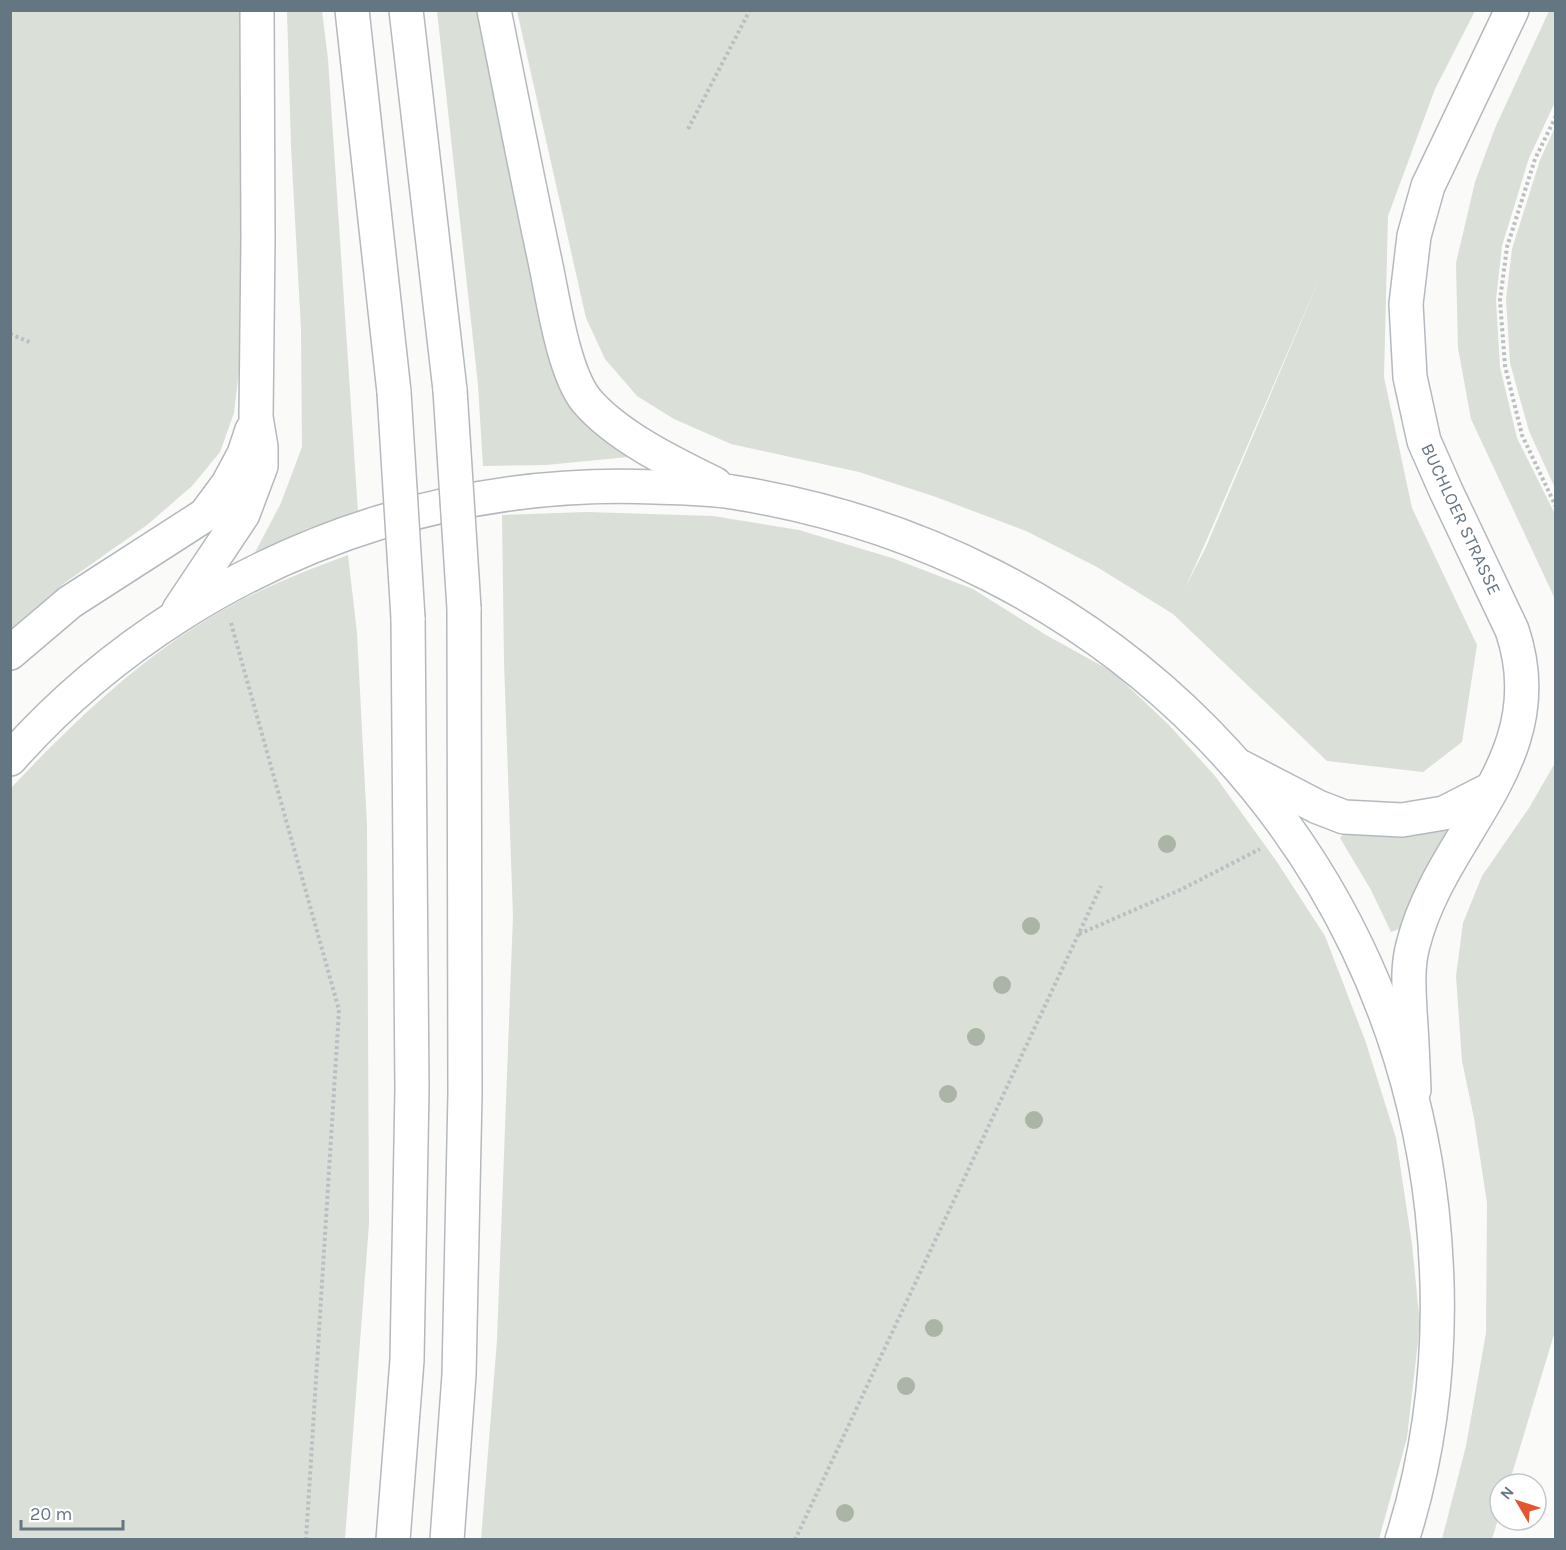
<svg xmlns="http://www.w3.org/2000/svg" width="1566" height="1550" viewBox="0 0 1566 1550" font-family="Karla,sans-serif">
<style>
.green{fill:#dadfd7;fill-rule:evenodd}
.lines{fill:none;stroke-linecap:round;stroke-linejoin:round}
.secondary-casing{stroke:#b3babf;stroke-width:36}
.highway-casing{stroke:#b4b9bd;stroke-width:36}
.path{stroke:#bbbfc2;stroke-width:4;stroke-dasharray:3 3;stroke-linecap:butt}
.secondary{stroke:#fff;stroke-width:33}
.highway{stroke:#fff;stroke-width:33}
.highway-bridge-casing{stroke:#b4b9bd;stroke-width:36;stroke-linecap:butt}
.highway-bridge{stroke:#fff;stroke-width:33}
.tree{fill:#aab4a7}
.labels{text-anchor:middle;dominant-baseline:central;stroke-width:6;stroke-linejoin:round;paint-order:stroke}
.street-label{font-size:18px;fill:#657683;stroke:#fff}
</style>
<rect width="100%" height="100%" fill="#fafaf8"/>
<!-- green -->
<g class="green">
<path d="M10 11H239L244 327 234 413 220 452 192 486 147 525 63 584 11 634Z"/>
<path d="M287 11H322L328 59 358 512 306 529 252 558 281 503 302 447 301 329 291 146Z"/>
<path d="M437 11H481L519 195 534 295 559 389 590 423 628 457 546 465 483 466 478 385Z"/>
<path d="M517 11H1475L1435 89 1388 216 1384 377 1412 508 1477 645 1462 742 1423 772 1327 761 1173 614 1097 567 1026 531 936 497 859 472 731 444 674 419 637 396 605 359 586 318ZM1324 268 1206 547 1185 588 1204 546Z"/>
<path d="M1549 11H1555V102L1529 158 1502 246 1496 300 1500 367 1517 438 1555 514V599L1471 419 1458 348 1456 263 1475 182 1495 128Z"/>
<path d="M1555 127H1556L1555 488 1529 431 1510 363 1506 299 1512 249 1540 160Z"/>
<path d="M587 512 713 516 799 530 892 558 973 589 1046 635 1113 672 1169 725 1215 776 1277 862 1325 936 1365 1040 1396 1138 1412 1244 1420 1324 1407 1438 1379 1539 481 1540 497 1340 513 916 504 662 502 515Z"/>
<path d="M348 555 357 633 367 826 369 1224 345 1539H11V788C68 728 129 668 200 624 246 594 297 574 348 555Z"/>
<path d="M1555 763V1331L1509 1484H1500V1513L1492 1539H1442L1466 1446 1486 1333 1487 1203 1474 1118 1462 1061 1456 976 1463 923 1482 876 1529 808Z"/>
<path d="M1450 823 1458 833 1412 900 1399 929 1391 932 1371 890 1340 838 1346 831Z"/>
</g>
<g class="lines">
<!-- secondary casing -->
<g class="secondary-casing">
<g id="secondary">
<path d="M1241 767 1318 807 1344 817 1402 820 1444 813 1491 789"/>
<path d="M1414 1090C1413 1064 1412 1038 1410 1012 1409 989 1407 967 1413 945 1441 832 1556 759 1512 630L1446 491 1424 441 1410 377 1406 304 1414 236 1428 186 1512 10"/>
</g>
</g>
<!-- highway casing -->
<g class="highway-casing">
<g id="highway">
<path d="M352 10 394 392"/>
<path d="M406 10 450 390"/>
<path d="M494 10C511 94 527 178 545 261 553 298 563 371 586 400 616 436 674 464 715 484"/>
<path d="M179 610 243 514 261 466V447L256 417 258 240 257 10"/>
<path d="M10 653 70 602 205 515 228 484 244 454 252 430"/>
<path d="M10 759C108 648 240 565 381 522 470 495 561 483 655 487 681 488 707 488 732 492 1103 550 1390 833 1432 1210 1444 1320 1436 1433 1402 1540"/>
<path d="M393 1540 407 1360 412 1089 408 618"/>
<path d="M447 1540 459 1375 465 1094 464 608"/>
</g>
</g>
<!-- path -->
<g class="path">
<path d="M1556 116 1535 159 1507 247 1500 300 1505 366 1522 435 1556 507"/>
<path d="M688 129 750 10"/>
<path d="M10 334 32 343"/>
<path d="M231 623 339 1010 306 1540"/>
<path d="M1079 934 1180 890 1260 849"/>
<path d="M795 1540 1101 886"/>
</g>
<!-- secondary -->
<use href="#secondary" class="secondary"/>
<!-- highway -->
<use href="#highway" class="highway"/>
<!-- highway-bridge casing -->
<g class="highway-bridge-casing">
<g id="highway-bridge">
<path d="M450 390 464 608"/>
<path d="M394 392 408 618"/>
</g>
</g>
<!-- highway-bridge -->
<use href="#highway-bridge" class="highway-bridge"/>
</g>
<!-- trees -->
<g class="tree">
<circle cx="1167" cy="844" r="9"/>
<circle cx="1031" cy="926" r="9"/>
<circle cx="1002" cy="985" r="9"/>
<circle cx="976" cy="1037" r="9"/>
<circle cx="948" cy="1094" r="9"/>
<circle cx="1034" cy="1120" r="9"/>
<circle cx="934" cy="1328" r="9"/>
<circle cx="906" cy="1386" r="9"/>
<circle cx="845" cy="1513" r="9"/>
</g>
<g class="labels">
<!-- street labels -->
<g class="street-label">
<text transform="translate(1461 519) rotate(65)">BUCHLOER STRASSE</text>
</g>
</g>
<!-- border -->
<rect width="1566" height="1550" fill="none" stroke="#657683" stroke-width="24"/>
<!-- north arrow -->
<g transform="translate(1518 1502) rotate(309)"><circle r="28" fill="#ffffff" stroke="#c1c8cd" stroke-width="1.5"/>
<path d="M0-4.5L10 22L0 15L-10 22Z" fill="#e4572e"/>
<text y="-9" font-size="16" font-weight="bold" text-anchor="middle" fill="#657683">N</text>
</g>
<!-- scale -->
<path d="M21 1520v9h102v-9" fill="none" stroke="#657683" stroke-width="3"/>
<text x="30" y="1520" font-size="18" fill="#657683" stroke="#ffffff" stroke-width="4.5" paint-order="stroke">20 m</text>
</svg>
